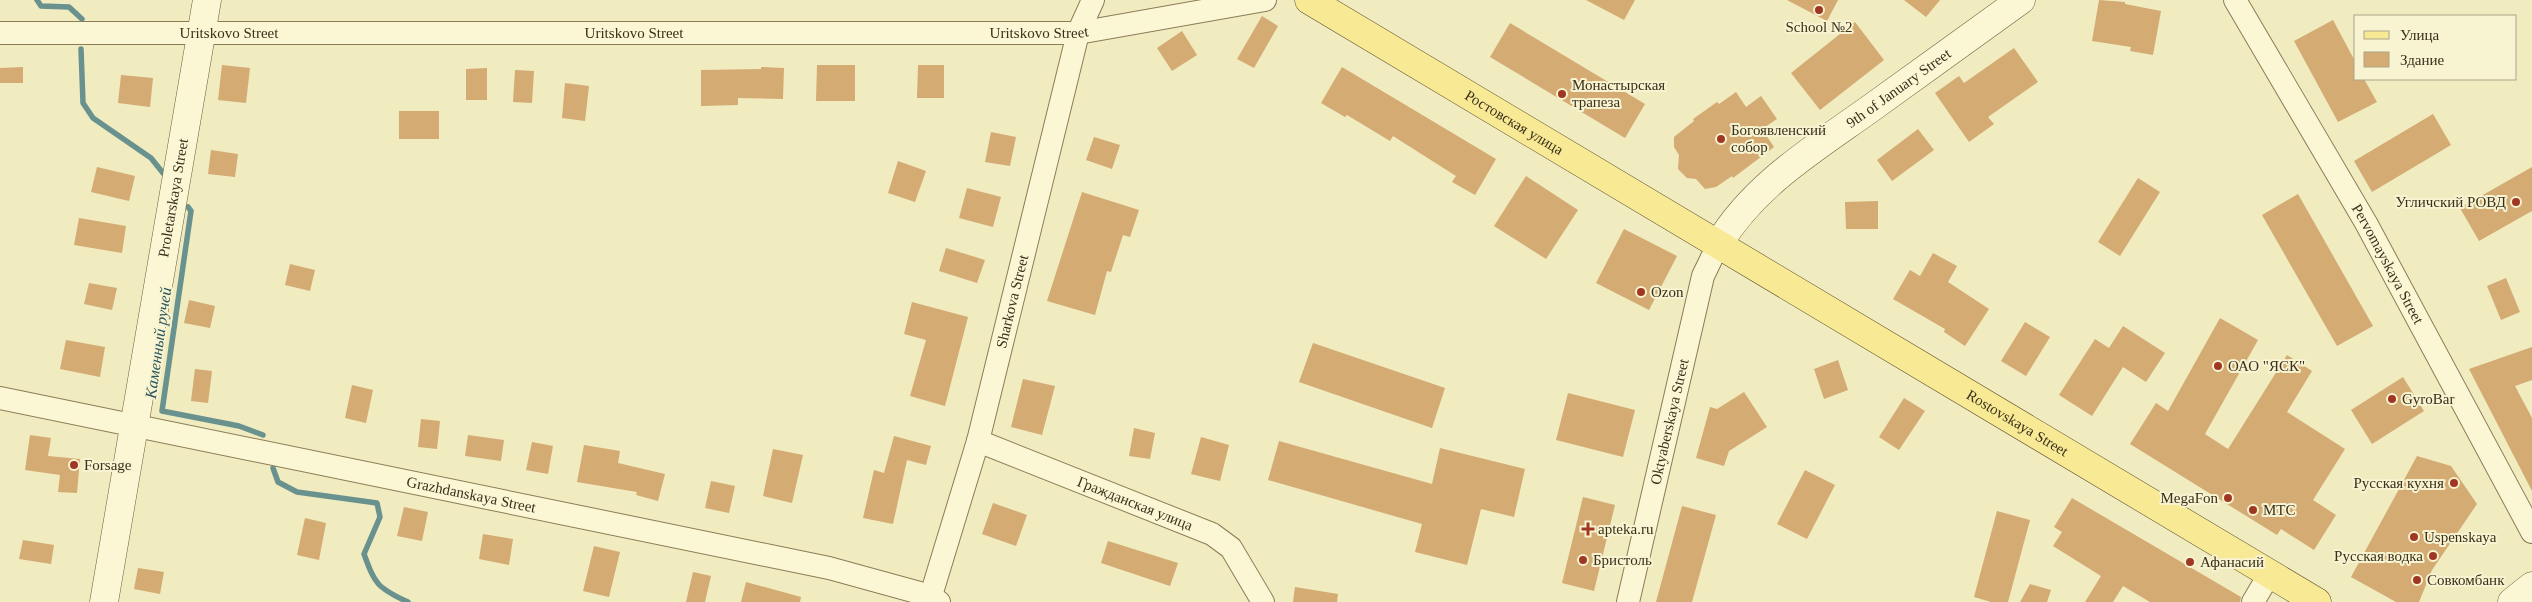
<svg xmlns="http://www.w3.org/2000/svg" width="2532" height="602" viewBox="0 0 2532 602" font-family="'Times New Roman',serif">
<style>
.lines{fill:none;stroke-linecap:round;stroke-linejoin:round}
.stream{stroke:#69928f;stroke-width:5.5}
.building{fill:#d3ab73}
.street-casing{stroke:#8c7c56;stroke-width:24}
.secondary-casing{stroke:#6e5d3a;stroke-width:29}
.primary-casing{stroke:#59492b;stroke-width:29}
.street{stroke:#fbf6d4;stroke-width:22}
.secondary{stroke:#fbf6d4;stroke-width:28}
.primary{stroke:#f8ea94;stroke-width:28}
.poi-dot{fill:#a03722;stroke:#f8f3d0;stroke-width:2}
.labels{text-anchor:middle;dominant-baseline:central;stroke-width:4;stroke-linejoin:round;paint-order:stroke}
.poi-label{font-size:15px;fill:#3a301c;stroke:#f8f3d0;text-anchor:start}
.street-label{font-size:15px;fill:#3a301c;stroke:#f8f3d0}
.water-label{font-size:16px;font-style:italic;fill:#2a565b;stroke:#f8f3d0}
</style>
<rect width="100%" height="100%" fill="#f1ebc0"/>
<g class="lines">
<!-- stream -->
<g class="stream">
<path d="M37 0 41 6 69 7 82 19"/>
<path d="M81 49 83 103 93 118 151 158 163 173"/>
<path d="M188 207 191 211 162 411 239 426 263 435"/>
<path d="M273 468 278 482 297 492 377 503 380 517 364 554C375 584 377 588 408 602"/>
</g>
</g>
<!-- building -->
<g class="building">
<path d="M1586 0H1635L1624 20Z"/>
<path d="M1787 0H1838L1827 21Z"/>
<path d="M1904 0H1940L1926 17Z"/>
<path d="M2099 0 2125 2V4L2161 11 2153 55 2130 51 2131 47 2092 41Z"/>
<path d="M1262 16 1278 26 1254 68 1237 59Z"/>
<path d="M2333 20 2356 63V79H2364L2377 102 2338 122 2294 41Z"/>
<path d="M1855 22 1884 60 1820 110 1791 73Z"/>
<path d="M1510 23 1645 104 1625 138 1490 57Z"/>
<path d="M1182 31 1197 55 1172 71 1157 48Z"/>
<path d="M2014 48 2038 82 1988 117 1994 124 1969 142 1935 93 1959 76 1964 83Z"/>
<path d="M222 65 250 68 246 103 218 100Z"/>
<path d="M817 65H855V101H816Z"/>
<path d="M918 65H944V98H917Z"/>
<path d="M23 67V83H0V68Z"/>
<path d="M761 67 784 68 783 99 738 98V105L701 106V70L761 69Z"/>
<path d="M1342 67 1496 159 1475 195 1452 182 1456 176 1393 136 1390 141 1347 115 1345 117 1321 103Z"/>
<path d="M487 68V100H466V69Z"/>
<path d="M515 70 534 71 532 103 513 102Z"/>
<path d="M121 75 153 78 150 107 118 103Z"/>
<path d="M565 83 589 86 585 121 562 118Z"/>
<path d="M1736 92 1746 107 1761 96 1777 119 1762 129 1774 147 1733 178 1732 176 1716 187 1705 189 1696 179 1687 178 1678 169 1679 155 1674 147V137L1694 121 1693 119 1717 102 1719 104Z"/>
<rect x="399" y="111" width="40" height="28"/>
<path d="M2433 114 2451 145 2372 192 2354 161Z"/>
<path d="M1918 129 1934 150 1892 181 1877 160Z"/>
<path d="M991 132 1016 137 1010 166 985 162Z"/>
<path d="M1094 137 1120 145 1112 169 1086 160Z"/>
<path d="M211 150 238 154 235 177 208 174Z"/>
<path d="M898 161 926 171 915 202 888 193Z"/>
<path d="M97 167 135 176 129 201 91 192Z"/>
<path d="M2532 167V211L2479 241 2460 208Z"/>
<path d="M1526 176 1578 210 1546 259 1494 226Z"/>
<path d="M2138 178 2160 192 2120 256 2098 242Z"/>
<path d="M967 188 1001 197 993 227 959 218Z"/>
<path d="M1082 192 1139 210 1130 237 1123 235 1111 272 1107 271 1095 315 1047 301Z"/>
<path d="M2298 194 2373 326 2337 346 2262 215Z"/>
<path d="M1878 201V229H1846L1845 202Z"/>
<path d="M79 218 126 226 122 253 74 245Z"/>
<path d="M1624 229 1677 256 1649 310 1596 283Z"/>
<path d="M946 248 985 260 977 283 939 271Z"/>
<path d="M1933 253 1957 266 1948 282 1989 309 1965 346 1944 332 1945 329 1893 299 1910 270 1920 276Z"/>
<path d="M290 264 315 270 310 291 285 285Z"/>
<path d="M2506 278 2520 312 2501 320 2487 286Z"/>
<path d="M89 283 117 288 112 310 84 304Z"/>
<path d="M189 300 215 306 210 328 184 323Z"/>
<path d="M912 302 968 317 945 406 910 396 926 340 904 334Z"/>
<path d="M2220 318 2258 340 2205 434 2228 449 2287 355 2312 371 2287 412 2345 449 2313 500 2336 515 2314 550 2281 529 2277 535 2130 444 2156 403 2168 411Z"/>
<path d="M2025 322 2050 337 2026 376 2001 361Z"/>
<path d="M2123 326 2165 353 2146 382 2123 367 2092 416 2059 395 2095 339 2109 348Z"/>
<path d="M66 340 105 347 100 377 60 369Z"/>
<path d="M1313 343 1445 388 1432 428 1299 382Z"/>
<path d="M2532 347V380L2515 386 2532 418V491L2469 369Z"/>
<path d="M1838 360 1848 390 1824 399 1814 369Z"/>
<path d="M195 369 212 371 208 403 191 401Z"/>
<path d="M2403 377 2424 411 2372 444 2351 410Z"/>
<path d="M1023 379 1055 386 1042 435 1011 427Z"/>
<path d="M352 385 373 390 366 423 345 418Z"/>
<path d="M1744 392 1767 427 1729 451 1724 466 1696 458 1710 407 1717 409Z"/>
<path d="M1568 393 1635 410 1623 457 1556 440Z"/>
<path d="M1904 398 1925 411 1899 450 1879 437Z"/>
<path d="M421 419 440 421 437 449 418 447Z"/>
<path d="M1134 428 1155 433 1150 459 1129 456Z"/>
<path d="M30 435 51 438 48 456 80 459 77 493 58 492 60 475 25 470Z"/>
<path d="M468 435 504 440 501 461 465 456Z"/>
<path d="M894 436 931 446 926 465 907 460 893 524 863 518 874 470 884 473Z"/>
<path d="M1201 437 1229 445 1220 481 1191 474Z"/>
<path d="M1279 441 1432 484 1440 448 1525 469 1514 517 1481 509 1467 565 1415 552 1422 524 1268 480Z"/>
<path d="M532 442 553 446 548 474 526 470Z"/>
<path d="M584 445 620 451 618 463 665 474 658 501 636 495 637 492 577 482Z"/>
<path d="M773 449 803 455 792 503 763 496Z"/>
<path d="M2417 456 2451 466 2477 504 2432 570 2419 602H2396L2351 577Z"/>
<path d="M1805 470 1835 485 1807 539 1777 524Z"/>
<path d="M711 481 735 486 729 513 705 508Z"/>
<path d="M1583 497 1615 505 1594 591 1562 583Z"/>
<path d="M2072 498 2241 597 2240 602H2150L2123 586 2113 602H2085L2101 576 2053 546 2062 532 2054 527Z"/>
<path d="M993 503 1027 515 1016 546 982 534Z"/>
<path d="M1682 506 1716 515 1692 602H1656Z"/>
<path d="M404 507 428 512 422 541 397 536Z"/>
<path d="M1997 511 2030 520 2008 602H1991L1974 597Z"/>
<path d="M305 518 326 523 319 560 297 555Z"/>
<path d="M483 534 513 539 509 565 479 559Z"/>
<path d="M23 540 54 545 51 564 19 559Z"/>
<path d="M1108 541 1178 563 1170 586 1101 563Z"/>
<path d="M594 546 620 552 609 597 583 591Z"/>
<path d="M138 568 164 572 160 594 134 589Z"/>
<path d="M693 572 711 576 705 602H686Z"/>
<path d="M746 582 801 597 800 602H741Z"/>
<path d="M2030 584 2051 590 2047 602H2020Z"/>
<path d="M1295 587 1338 594 1337 602H1293Z"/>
</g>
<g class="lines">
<!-- street casing -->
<g class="street-casing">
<g id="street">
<path id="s1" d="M2235 0 2366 223 2532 532"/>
<path id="s2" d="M0 33H1078L1265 0"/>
<path id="s3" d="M0 398 829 568 931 596 939 602"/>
<path id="s4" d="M978 441 1212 534 1231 548 1263 602"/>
<path id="s5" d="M929 602 978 441 1078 33 1093 0"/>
<path id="s6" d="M1628 602 1703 276 1718 245"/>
<path d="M2253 602 2270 573"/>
</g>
</g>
<!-- secondary casing -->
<g class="secondary-casing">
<g id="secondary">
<path id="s7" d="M1718 245C1753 186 1812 150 1867 111 1918 74 1970 37 2021 0"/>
<path id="s8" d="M104 602 207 0"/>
<path d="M2512 602 2532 586"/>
</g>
</g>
<!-- primary casing -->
<g class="primary-casing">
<g id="primary">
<path id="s9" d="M1309 0 2317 602"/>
</g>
</g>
<!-- street -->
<use href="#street" class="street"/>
<!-- secondary -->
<use href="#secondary" class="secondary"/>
<!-- primary -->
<use href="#primary" class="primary"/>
</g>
<!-- markers -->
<g class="poi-dot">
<circle cx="1819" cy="10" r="5"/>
<circle cx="1562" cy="94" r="5"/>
<circle cx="1721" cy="139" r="5"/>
<circle cx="2516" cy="202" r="5"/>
<circle cx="1641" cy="292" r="5"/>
<circle cx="2218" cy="366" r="5"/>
<circle cx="2392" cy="399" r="5"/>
<circle cx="74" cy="465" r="5"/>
<circle cx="2454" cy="483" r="5"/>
<circle cx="2228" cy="498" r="5"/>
<circle cx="2253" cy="510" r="5"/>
<path d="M1585.5 521.5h5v5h5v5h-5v5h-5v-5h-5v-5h5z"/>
<circle cx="2414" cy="537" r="5"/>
<circle cx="2433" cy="556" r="5"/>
<circle cx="1583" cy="560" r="5"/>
<circle cx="2190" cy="562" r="5"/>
<circle cx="2417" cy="580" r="5"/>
</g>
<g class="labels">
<!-- poi labels -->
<g class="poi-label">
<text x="1819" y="27" text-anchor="middle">School №2</text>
<text x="1572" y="85">Монастырская<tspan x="1572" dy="17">трапеза</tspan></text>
<text x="1731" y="130">Богоявленский<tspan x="1731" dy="17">собор</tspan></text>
<text x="2506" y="202" text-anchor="end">Угличский РОВД</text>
<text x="1651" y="292">Ozon</text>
<text x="2228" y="366">ОАО "ЯСК"</text>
<text x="2402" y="399">GyroBar</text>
<text x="84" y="465">Forsage</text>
<text x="2444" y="483" text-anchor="end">Русская кухня</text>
<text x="2218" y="498" text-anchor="end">MegaFon</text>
<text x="2263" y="510">МТС</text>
<text x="1598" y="529">apteka.ru</text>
<text x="2424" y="537">Uspenskaya</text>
<text x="2423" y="556" text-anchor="end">Русская водка</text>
<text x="1593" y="560">Бристоль</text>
<text x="2200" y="562">Афанасий</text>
<text x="2427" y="580">Совкомбанк</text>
</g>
<!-- street labels -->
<g class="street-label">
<text stroke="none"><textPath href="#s2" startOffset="1039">Uritskovo Street</textPath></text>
<text stroke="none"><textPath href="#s2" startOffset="229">Uritskovo Street</textPath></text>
<text stroke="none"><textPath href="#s2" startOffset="634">Uritskovo Street</textPath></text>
<text stroke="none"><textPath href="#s7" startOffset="241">9th of January Street</textPath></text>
<text stroke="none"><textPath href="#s9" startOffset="239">Ростовская улица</textPath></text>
<text stroke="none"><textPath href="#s8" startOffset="410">Proletarskaya Street</textPath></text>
<text stroke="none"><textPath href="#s1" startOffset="305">Pervomayskaya Street</textPath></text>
<text stroke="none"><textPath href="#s5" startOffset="312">Sharkova Street</textPath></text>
<text stroke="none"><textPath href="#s6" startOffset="185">Oktyaberskaya Street</textPath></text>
<text stroke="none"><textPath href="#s9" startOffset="825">Rostovskaya Street</textPath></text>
<text stroke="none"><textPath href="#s3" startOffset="481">Grazhdanskaya Street</textPath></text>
<text stroke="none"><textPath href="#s4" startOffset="169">Гражданская улица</textPath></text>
</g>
<!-- water labels -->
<g class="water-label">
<text transform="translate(158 343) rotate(-82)">Каменный ручей</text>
</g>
</g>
<!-- legend -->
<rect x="2354" y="15" width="162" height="65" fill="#f8f3d0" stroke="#aca588"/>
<rect x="2364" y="31" width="25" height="8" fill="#f8ea94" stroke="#aca588"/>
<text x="2400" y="40" font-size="15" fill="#3a301c">Улица</text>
<rect x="2364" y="52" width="25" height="15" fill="#d3ab73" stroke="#aca588"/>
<text x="2400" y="65" font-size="15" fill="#3a301c">Здание</text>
</svg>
